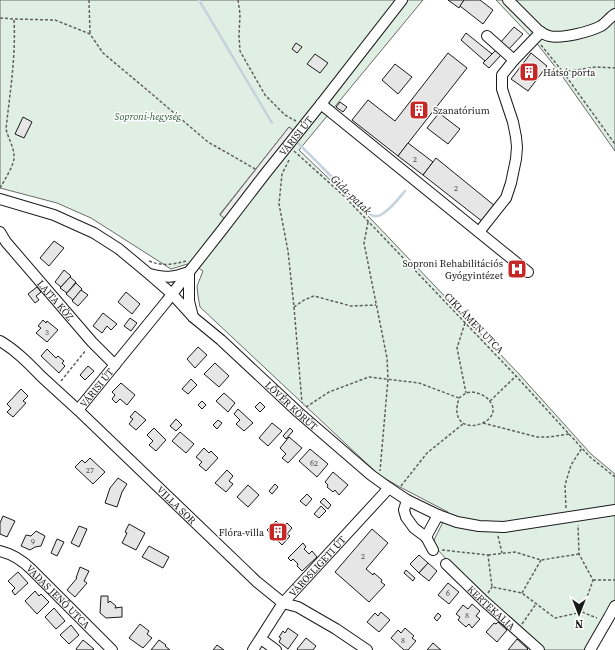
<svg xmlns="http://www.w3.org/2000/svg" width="615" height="650" viewBox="0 0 615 650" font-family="'Source Serif 4',serif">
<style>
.green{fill:#e0efe3;stroke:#6a6a6a;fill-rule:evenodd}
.parking{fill:#ededed;stroke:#6a6a6a}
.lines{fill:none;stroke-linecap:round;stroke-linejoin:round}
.stream{stroke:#c6d2dc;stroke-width:2.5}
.building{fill:#e6e6e6;stroke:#1a1a1a}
.minor-casing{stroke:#1a1a1a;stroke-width:12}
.path{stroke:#5f5f5f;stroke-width:1.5;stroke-dasharray:3 2;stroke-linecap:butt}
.minor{stroke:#fff;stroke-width:10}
.labels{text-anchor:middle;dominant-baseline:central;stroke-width:3;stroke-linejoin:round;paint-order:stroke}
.number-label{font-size:8px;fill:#4d4d4d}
.poi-label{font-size:10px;fill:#1a1a1a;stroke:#fff;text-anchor:start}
.park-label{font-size:10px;font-style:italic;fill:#2b5a34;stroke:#fff}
.street-label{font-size:10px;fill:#1a1a1a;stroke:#fff}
.water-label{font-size:11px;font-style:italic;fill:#1a1a1a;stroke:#fff}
</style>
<rect width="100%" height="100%" fill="#fff"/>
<!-- green -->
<g class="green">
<path d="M0 0H423L299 150 370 218 519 374 591 454 615 474V601L587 650H545L456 569 432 544 448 512 398 486 379 475 200 307 198 296 197 286 203 271 191 263 171 269 91 218 57 203 0 188ZM289 127 296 132 220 215V214Z"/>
<path d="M496 0H615V151L560 73 535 41Z"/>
</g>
<!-- parking -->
<path class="parking" d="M289 127 296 132 227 220 220 215Z"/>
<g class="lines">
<!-- stream -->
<g class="stream">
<path d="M199 0 272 123"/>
<path d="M299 144 368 213C370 214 372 216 374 216 383 219 399 198 405 191"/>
</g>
</g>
<!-- building -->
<g class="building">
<path d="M448 0H464L459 8Z"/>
<path d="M464 0H480L493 10 483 24 460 6Z"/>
<path d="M514 27 523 34 508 50 500 43Z"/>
<path d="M466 33 492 54 485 61 461 40Z"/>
<path d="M296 43 302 47 297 53 292 49Z"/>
<path d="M496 50 501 55 489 68 483 63Z"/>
<path d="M448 53 467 68 398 156 352 120 368 100 395 121Z"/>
<path d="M531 53 547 66 528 91 511 79Z"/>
<path d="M315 54 328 63 320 73 307 64Z"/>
<path d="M395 64 412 77 398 94 382 80Z"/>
<path d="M340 102 347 107 343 112 336 107Z"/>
<path d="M439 113 460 129 448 144 427 128Z"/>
<path d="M23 117 32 122 24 138 15 134Z"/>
<path d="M408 143 433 162 423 175 398 156Z"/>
<path d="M436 158 495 206 483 222 423 175Z"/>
<path d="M54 241 64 248 49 266 40 258Z"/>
<path d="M64 270 71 276 61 287 55 282Z"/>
<path d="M70 277 76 282 67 293 60 288Z"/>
<path d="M76 283 82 289 73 300 66 294Z"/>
<path d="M37 287 41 292 36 296 39 300 35 303 28 294Z"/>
<path d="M81 290 88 295 78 306 72 301Z"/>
<path d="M126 292 140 304 132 314 118 302Z"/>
<path d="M103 313 117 324 111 330 107 326 102 333 93 326Z"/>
<path d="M130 318 137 323 131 331 124 326Z"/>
<path d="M43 320 46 323 47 321 58 330 47 342 36 333 41 328 38 326Z"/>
<path d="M198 347 207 355 195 368 187 359Z"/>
<path d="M47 349 56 358 58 356 64 361 62 363 65 366 59 373 41 356Z"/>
<path d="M215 363 229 376 219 387 204 374Z"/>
<path d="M88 366 94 371 85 380 80 375Z"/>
<path d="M191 379 197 385 188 394 182 389Z"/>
<path d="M121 383 135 395 127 405 120 399 116 403 112 399 115 395 112 392Z"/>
<path d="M21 389 28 396 23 401 26 403 13 417 7 412 11 408 7 404Z"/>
<path d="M224 393 235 403 228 412 216 401Z"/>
<path d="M202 401 206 405 202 409 198 405Z"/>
<path d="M260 402 265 407 260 412 255 407Z"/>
<path d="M238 409 253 423 244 431 236 424 240 420 234 414Z"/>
<path d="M135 411 146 420 136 430 129 424 133 419 130 417Z"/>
<path d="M176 419 182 425 176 431 170 426Z"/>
<path d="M218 420 222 423 217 429 213 425Z"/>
<path d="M272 423 282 431 268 446 259 438Z"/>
<path d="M154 428 166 440 156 451 149 445 153 441 147 435Z"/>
<path d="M290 428 293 431 286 439 283 436Z"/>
<path d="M180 432 194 444 186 453 172 441Z"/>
<path d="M289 437 302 448 288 463 282 458 286 454 280 448Z"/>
<path d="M204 448 209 453 211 451 218 458 206 471 199 465 202 462 196 457Z"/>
<path d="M310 449 328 464 317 477 299 461Z"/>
<path d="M90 458 105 472 93 484 75 467 82 460 85 463Z"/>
<path d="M227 470 233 476 229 481 233 484 226 492 215 483Z"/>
<path d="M333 472 348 485 339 495 335 490 333 492 327 487 328 485 325 482Z"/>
<path d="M118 478 127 484 122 492 117 507 105 503 110 488Z"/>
<path d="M275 484 278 487 272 494 269 491Z"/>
<path d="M248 485 259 495 248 507 237 497Z"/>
<path d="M307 494 312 499 306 506 300 501Z"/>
<path d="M324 498 331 505 328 509 320 502Z"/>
<path d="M321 506 326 511 319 518 314 514Z"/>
<path d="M3 516 15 521 7 537 0 534V523Z"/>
<path d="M276 521 283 528 287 523 292 528 287 534 290 536 282 545 267 530Z"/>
<path d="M129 524 145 533 136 550 122 543 127 533 125 532Z"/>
<path d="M79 526 87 529 79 547 71 543Z"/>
<path d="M372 529 388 543 366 569 373 575 374 573 382 580 381 582 385 585 369 602 335 572Z"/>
<path d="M36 531 45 536 41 546 35 547 30 550 21 546 26 535 31 536Z"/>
<path d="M57 539 64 542 57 556 51 553Z"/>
<path d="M303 543 306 547 304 549 309 554 312 551 317 557 302 571 297 566 298 564 293 559 291 561 288 558Z"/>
<path d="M149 546 169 557 163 568 142 557Z"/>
<path d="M419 555 428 563 419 573 410 564Z"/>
<path d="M428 563 437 571 429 581 419 573Z"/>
<path d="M80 567 89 571 84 581 87 583 75 597 67 590 77 578H76Z"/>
<path d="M406 570 415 578 413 581 404 573Z"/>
<path d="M18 572 28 583 15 595 12 591 15 588 8 581Z"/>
<path d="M448 583 459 592 449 604 438 595Z"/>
<path d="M35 591 39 596 41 594 49 602 37 614 25 601Z"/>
<path d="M101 596H108V603L110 601 116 606 115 608 122 607V617L106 618 100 613Z"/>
<path d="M472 604 480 611 476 616 480 619 472 628 469 624 466 627 458 620 460 617 456 614 463 605 468 609Z"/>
<path d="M54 608 65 621 56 629 45 617Z"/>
<path d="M381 612 390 620 379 632 367 622 375 613 378 616Z"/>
<path d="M438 613 441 616 437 621 434 618Z"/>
<path d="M498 622 507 630 497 642 486 632 494 623 496 624Z"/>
<path d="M140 624 149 631 147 634 152 638 143 648 129 638Z"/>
<path d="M71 625 79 635 69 644 60 635Z"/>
<path d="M288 628 298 635 288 649 279 642 281 638 279 637 283 631 285 633Z"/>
<path d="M405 628 414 636 412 638 416 641 408 650H404L391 638 398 630 401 633Z"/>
<path d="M306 638 316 646 313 650H298L297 649Z"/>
<path d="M517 639 528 649 527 650H508Z"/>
<path d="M83 640 94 649 92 650H78L76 649Z"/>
<path d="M159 640 166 645 165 646 170 650H151Z"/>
<path d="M433 643 441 650H427Z"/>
<path d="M217 645 224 650H213Z"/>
</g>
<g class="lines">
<!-- minor casing -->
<g class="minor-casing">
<g id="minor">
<path d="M508 0 538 30C542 33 545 35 549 36 562 39 589 32 601 26 606 23 610 17 615 14"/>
<path d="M487 36 514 60"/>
<path d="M321 104 528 272"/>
<path id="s1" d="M0 199 54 215 94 233 119 249 149 274 172 294 193 317 221 340 298 412 371 475 389 488 407 500 438 515 457 522 479 526 504 527 615 510"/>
<path id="s2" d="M0 232 6 242 92 342 115 365"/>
<path d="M479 232 506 198 511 183 516 159 517 147 516 137 513 122 502 89V75L514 60 541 32"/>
<path d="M189 272V301L193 317"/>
<path d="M150 274C167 278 172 278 189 272"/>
<path id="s3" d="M0 341C17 351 30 365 43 378 55 389 66 399 78 410L257 582 283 603 298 607 336 629 367 650"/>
<path id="s4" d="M78 410 166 302 189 272 222 230 265 174 321 104 402 0"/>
<path d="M407 500 404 510 406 517 414 528 426 537 433 550"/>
<path d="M426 537 438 515"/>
<path id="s5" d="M0 551C13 554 22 560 31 569L112 650"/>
<path id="s6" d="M446 564 484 601 539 650"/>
<path d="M261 639 276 650"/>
<path id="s7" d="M253 650 283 603 389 488"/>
<path d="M590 650 609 617 615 606"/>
</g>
</g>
<!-- path -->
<g class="path">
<path d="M89 0 90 34"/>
<path d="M238 0 240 14 239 36 240 51 265 95 285 115 296 121"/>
<path d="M0 18 14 19 55 20 90 34 103 53 146 89 208 142 257 170"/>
<path d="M541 45 563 72 615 144"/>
<path d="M563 72 596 67 615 68"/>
<path d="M294 151 344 196 516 376 590 457 615 477"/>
<path d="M289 160 282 174 279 204 288 251 294 307 302 403"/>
<path d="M0 188C4 181 15 164 14 156 14 147 8 138 6 129 10 92 16 56 14 20"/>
<path d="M368 222 364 243 387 358 388 379 380 471"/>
<path d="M149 261C162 266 172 265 186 261"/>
<path d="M294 307 304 300 314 296 351 306 376 305"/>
<path d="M465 323 457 348 466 393"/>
<path d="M61 381 86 350"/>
<path d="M472 392C480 393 487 396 491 403 505 425 445 442 459 398L466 393Z"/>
<path d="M490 401 516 376"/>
<path d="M306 407 329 392 369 377 419 383 459 398"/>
<path d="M483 423 537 437H550L569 434"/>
<path d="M401 486 427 453 463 424"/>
<path d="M566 508 565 485 571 465 582 448"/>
<path d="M498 536 502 553"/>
<path d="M442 550 488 555 492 587 522 593 555 618 582 612 593 580 579 554 578 525"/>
<path d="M488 555 515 552 541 560 579 554"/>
<path d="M593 580H615"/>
<path d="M488 593 492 587"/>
<path d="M522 593 541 560"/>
<path d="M582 612 597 618"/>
<path d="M522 624 536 604"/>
</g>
<!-- minor -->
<use href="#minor" class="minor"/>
</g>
<!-- icons -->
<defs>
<g id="building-square" transform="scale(1)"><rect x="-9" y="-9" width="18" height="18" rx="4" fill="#c62828" stroke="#fff"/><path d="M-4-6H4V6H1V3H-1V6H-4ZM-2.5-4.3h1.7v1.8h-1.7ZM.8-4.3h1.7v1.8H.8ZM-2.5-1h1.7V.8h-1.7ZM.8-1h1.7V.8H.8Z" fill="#fff"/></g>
<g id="hospital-square" transform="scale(1)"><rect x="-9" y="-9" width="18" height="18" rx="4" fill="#c62828" stroke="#fff"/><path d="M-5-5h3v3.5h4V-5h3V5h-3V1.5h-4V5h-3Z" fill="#fff"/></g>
</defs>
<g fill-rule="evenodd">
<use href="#building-square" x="529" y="72"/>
<use href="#building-square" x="419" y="110"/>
<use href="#hospital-square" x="517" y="269"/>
<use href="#building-square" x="278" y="532"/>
</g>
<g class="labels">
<!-- number labels -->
<g class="number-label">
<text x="415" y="159">2</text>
<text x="456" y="188">2</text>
<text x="47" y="332">3</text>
<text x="314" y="463">62</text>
<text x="90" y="470">27</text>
<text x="33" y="541">9</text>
<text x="363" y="556">2</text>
<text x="448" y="593">6</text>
<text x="467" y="615">8</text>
<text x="403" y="640">8</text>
</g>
<!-- poi labels -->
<g class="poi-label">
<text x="543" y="72">Hátsó porta</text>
<text x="433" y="110">Szanatórium</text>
<text x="503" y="263" text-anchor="end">Soproni Rehabilitációs<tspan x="503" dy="12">Gyógyintézet</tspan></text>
<text x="264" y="532" text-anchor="end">Flóra-villa</text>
</g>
<!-- park labels -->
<g class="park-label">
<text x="148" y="116">Soproni-hegység</text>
</g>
<!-- street labels -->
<g class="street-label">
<text stroke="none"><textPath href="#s4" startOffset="350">VÁRISI ÚT</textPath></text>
<text stroke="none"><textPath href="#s2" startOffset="88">LAJTA KÖZ</textPath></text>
<text transform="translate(474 323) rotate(46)">CIKLÁMEN UTCA</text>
<text stroke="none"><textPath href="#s4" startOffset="29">VÁRISI ÚT</textPath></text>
<text stroke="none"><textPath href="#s1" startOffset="363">LŐVÉR KÖRÚT</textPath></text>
<text stroke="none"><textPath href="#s3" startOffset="241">VILLA SOR</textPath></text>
<text stroke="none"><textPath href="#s7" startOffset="106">VÁROSLIGETI ÚT</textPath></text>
<text stroke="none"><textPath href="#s5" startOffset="75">VADAS JENŐ UTCA</textPath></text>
<text stroke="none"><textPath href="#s6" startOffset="63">KERTEKALJA</textPath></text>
</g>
<!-- water labels -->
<g class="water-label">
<text transform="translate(351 195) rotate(44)">Gida-patak</text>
</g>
</g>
<!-- north arrow -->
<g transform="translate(579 614) rotate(180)" stroke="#ffffff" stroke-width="3" paint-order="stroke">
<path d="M0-3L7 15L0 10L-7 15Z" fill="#1a1a1a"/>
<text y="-6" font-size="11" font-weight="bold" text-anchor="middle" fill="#1a1a1a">N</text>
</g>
</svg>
